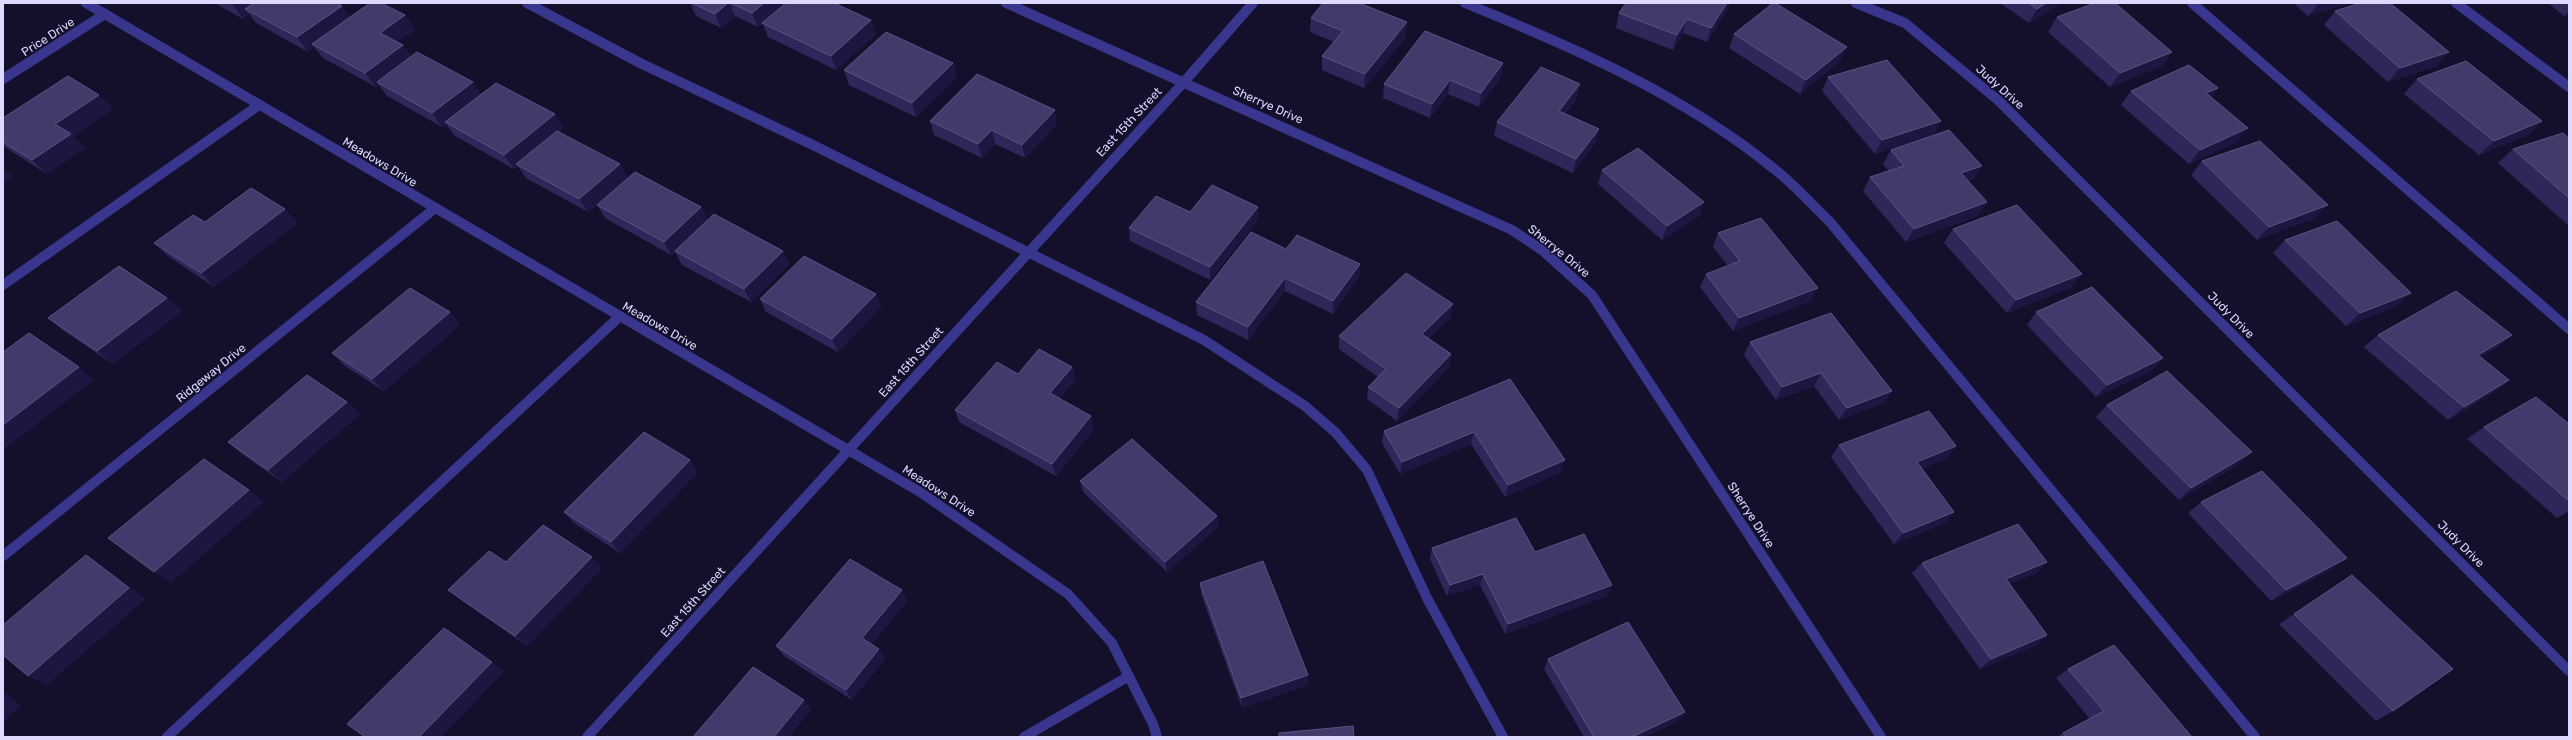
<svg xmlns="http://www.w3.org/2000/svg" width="2572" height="740" viewBox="0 0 2572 740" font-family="Rubik,sans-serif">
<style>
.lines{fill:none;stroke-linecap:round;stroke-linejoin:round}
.service{stroke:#39378d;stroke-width:10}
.minor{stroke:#39378d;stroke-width:10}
.wall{fill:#31265a}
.shaded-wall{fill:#1e1540}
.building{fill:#433a6c;stroke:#5c5383}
.labels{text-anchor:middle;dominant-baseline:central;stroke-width:3;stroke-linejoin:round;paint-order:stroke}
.street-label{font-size:12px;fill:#ddd9ff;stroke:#140f2b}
</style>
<rect width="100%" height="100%" fill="#140f2b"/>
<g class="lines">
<!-- service -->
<g class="service">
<path d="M527 3 642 64 815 146 1204 340 1305 406 1336 433 1367 470 1428 600 1503 737"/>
<path d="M1465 3C1572 47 1682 94 1773 168 1794 184 1811 204 1830 222L2255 737"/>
<path d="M2192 3 2569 329"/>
<path d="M3 285 259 105"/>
<path d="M167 737 619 317"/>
<path d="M1024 737 1129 676"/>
</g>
<!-- minor -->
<g class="minor">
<path d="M86 3 920 492 1068 594 1112 643 1153 724 1157 737"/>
<path d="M1006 3 1512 230 1542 250 1592 295 1881 737"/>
<path d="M1856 3 1905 23 1999 101 2569 671"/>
<path d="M2456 3 2569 87"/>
<path d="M3 79 105 14"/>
<path d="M3 556 434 209"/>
<path d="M587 737 1184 82 1253 3"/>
</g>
</g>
<!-- wall -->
<g class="wall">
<path d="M215 3H337L350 17 405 15 415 30 397 42 403 45 411 57 481 94 563 128 559 132 628 178 701 207 708 220 783 251 789 264 751 302 682 265 675 252 671 255 605 218 597 205 588 212 526 178 518 166 514 169 455 136 446 124 442 127 387 96 379 85 376 87 323 58 314 47 308 52 256 23 249 14 243 19Z"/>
<path d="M690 3H834L871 20 876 34 836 70 768 37 763 24 758 27 735 16 721 28 696 16Z"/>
<path d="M1626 3H1731L1707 42 1683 33 1673 50 1616 28 1619 13Z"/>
<path d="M2000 3H2062L2029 23Z"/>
<path d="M2293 3H2349L2308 16Z"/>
<path d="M2548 3H2569V15L2564 16Z"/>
<path d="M2335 11 2449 52 2436 66 2388 82 2324 25Z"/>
<path d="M2057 17 2172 52 2162 66 2110 87 2048 32Z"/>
<path d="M1311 18 1406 37 1364 88 1322 70V56L1334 42 1310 32Z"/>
<path d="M1734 34 1840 61 1800 94 1729 48Z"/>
<path d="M953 63 957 77 916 117 849 85 844 70Z"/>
<path d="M1503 63 1501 77 1479 107 1448 94 1430 118 1383 98 1384 84Z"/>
<path d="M1828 77 1941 121 1933 135 1875 154 1822 91Z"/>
<path d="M2417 79 2542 121 2528 135 2479 155 2404 94Z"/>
<path d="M1580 84 1577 98 1565 114 1599 129 1595 143 1573 173 1494 136 1497 122Z"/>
<path d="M2218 88 2211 97 2237 142 2189 164 2121 105 2131 91Z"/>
<path d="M113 109 73 136 85 148 47 174 3 146V118Z"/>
<path d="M930 121 1057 124 1025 158 995 144 982 158 934 135Z"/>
<path d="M2569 138V226L2498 163 2513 149Z"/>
<path d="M1891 150 1974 179 1968 181 1987 202 1978 216 1906 242 1863 191 1870 177 1889 171 1883 164Z"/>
<path d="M2202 161 2315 218 2257 240 2191 175Z"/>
<path d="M1602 170 1704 202 1699 216 1662 240 1598 184Z"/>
<path d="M1258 207V220L1210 280 1130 241 1129 228 1190 212Z"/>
<path d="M205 222 298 223 214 287 168 256 154 243Z"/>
<path d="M1953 229 2072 287 2007 313 1944 243Z"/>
<path d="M1718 233 1811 301 1733 331 1700 287 1706 274 1728 266 1713 247Z"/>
<path d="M2285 240 2397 306 2346 326 2273 253Z"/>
<path d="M1286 249 1360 264 1359 277 1333 314 1285 291 1248 340 1197 315 1196 302Z"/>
<path d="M876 294 881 307 838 352 766 312 760 299Z"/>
<path d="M167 298 182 311 113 364 64 331 48 318Z"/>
<path d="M450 312 460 325 384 391 345 366 332 353Z"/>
<path d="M2036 312 2163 358 2151 371 2096 397 2027 325Z"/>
<path d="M1451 317 1428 339 1451 354 1449 367 1397 421 1367 399 1368 387 1378 377 1339 349V336Z"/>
<path d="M2378 335H2512L2496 348 2480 357 2509 380 2493 393 2448 420 2364 347Z"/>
<path d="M1750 342 1892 391 1884 403 1839 420 1814 386 1776 400 1744 355Z"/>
<path d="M1072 367 1075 380 1059 399 1094 429 1056 476 959 422 955 410 1018 374Z"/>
<path d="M1510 379 1561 472 1505 497 1471 444 1400 474 1382 443 1384 431Z"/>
<path d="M347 402 360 414 282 482 242 454 228 442Z"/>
<path d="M2107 405 2239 464 2179 500 2096 417Z"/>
<path d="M2569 424V511L2557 518 2467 439 2484 427Z"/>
<path d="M1839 445 1956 446 1947 458 1922 468 1945 523 1894 544 1831 457Z"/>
<path d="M698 472 620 553 574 523 564 512Z"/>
<path d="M1080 481 1217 516 1218 527 1167 572 1083 492Z"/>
<path d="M2201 502 2347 558 2332 569 2271 601 2188 513Z"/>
<path d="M1432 548 1535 552 1612 585 1607 596 1505 634 1480 585 1447 596 1430 559Z"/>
<path d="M506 562 602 568 527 646 461 600 448 590Z"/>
<path d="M2047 562 2036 573 2009 584 2047 635 2036 645 1980 669 1912 573 1922 563Z"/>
<path d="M1200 583 1308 685 1242 708 1201 594Z"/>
<path d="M907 601 871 645 879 649 885 659 852 700 784 656 776 646Z"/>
<path d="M2294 614 2393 711 2376 721 2279 624Z"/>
<path d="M1548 659 1679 721 1645 737H1584L1544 669Z"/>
<path d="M2068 669 2192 737H2057L2063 733 2090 719 2056 678Z"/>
</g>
<!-- shaded-wall -->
<g class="shaded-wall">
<path d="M233 3H266L245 9 249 14 243 19 232 4Z"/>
<path d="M728 3H729L735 16 721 28 715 14Z"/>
<path d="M764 3H787L758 27 752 13Z"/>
<path d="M1727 3H1731L1707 42 1711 28Z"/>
<path d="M2046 3H2062L2029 23 2037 9Z"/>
<path d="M2319 3H2349L2308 16Z"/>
<path d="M342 6 353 20 312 44 314 47 308 52 297 37Z"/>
<path d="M2569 11V15L2564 16Z"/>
<path d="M405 15 415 30 390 47 380 33Z"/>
<path d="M1687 19 1683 33 1673 50 1677 35Z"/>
<path d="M871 20 876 34 836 70 831 56Z"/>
<path d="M1407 22 1406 37 1364 88 1365 74Z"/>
<path d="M403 45 413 60 377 82 379 85 376 87 365 73Z"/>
<path d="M1847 47 1840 61 1800 94 1806 80Z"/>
<path d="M2172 52 2162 66 2110 87 2120 73Z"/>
<path d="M2449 52 2436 66 2388 82 2400 68Z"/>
<path d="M953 63 957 77 916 117 912 103Z"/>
<path d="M1503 63 1501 77 1479 107 1481 93Z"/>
<path d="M1450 80 1448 94 1430 118 1432 104Z"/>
<path d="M473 82 482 96 445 122 446 124 442 127 432 113Z"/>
<path d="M1580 84 1577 98 1556 125 1559 111Z"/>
<path d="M2218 88 2207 102 2206 93Z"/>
<path d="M99 95 113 109 73 136 85 148 47 174 32 160 55 124Z"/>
<path d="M1055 110 1057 124 1025 158 1022 145Z"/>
<path d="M555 114 563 128 518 165 516 164 518 166 514 169 504 155Z"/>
<path d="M1941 121 1933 135 1875 154 1882 140Z"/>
<path d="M2542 121 2528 135 2479 155 2494 141Z"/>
<path d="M2248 128 2237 142 2189 164 2200 150Z"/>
<path d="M1599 129 1595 143 1573 173 1576 159Z"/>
<path d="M992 130 995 144 982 158 978 144Z"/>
<path d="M620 164 628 178 588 212 579 199Z"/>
<path d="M1982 166 1974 179 1953 187 1961 173Z"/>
<path d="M3 168 13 177 3 184Z"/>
<path d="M1704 202 1699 216 1662 240 1667 226Z"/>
<path d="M1987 202 1978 216 1906 242 1914 229Z"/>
<path d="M2328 205 2315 218 2257 240 2269 227Z"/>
<path d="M701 207 708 221 671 255 664 242Z"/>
<path d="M1258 207V220L1210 280V267Z"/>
<path d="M285 209 298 223 214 287 201 273Z"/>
<path d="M783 251 789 264 751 302 744 289Z"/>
<path d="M1360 264 1359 277 1333 314V301Z"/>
<path d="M2082 274 2072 287 2007 313 2016 300Z"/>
<path d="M1285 278V291L1248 340V327Z"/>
<path d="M1818 288 1811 301 1733 331 1739 318Z"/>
<path d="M2411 293 2397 306 2346 326 2360 313Z"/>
<path d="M876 294 881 307 838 352 832 339Z"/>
<path d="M167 298 182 311 113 364 97 351Z"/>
<path d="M1453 304 1451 317 1420 347 1422 334Z"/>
<path d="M450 312 460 325 384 391 372 379Z"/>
<path d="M2512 335 2496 348 2462 368 2478 355Z"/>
<path d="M1451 354 1449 367 1397 421 1399 408Z"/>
<path d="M2163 358 2151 371 2096 397 2107 385Z"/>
<path d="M79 367 94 380 3 450V425Z"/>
<path d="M1072 367 1075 380 1053 406 1050 393Z"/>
<path d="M1821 373 1814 386 1776 400 1782 387Z"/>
<path d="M2509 380 2493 393 2448 420 2464 407Z"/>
<path d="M1892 391 1884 403 1839 420 1847 408Z"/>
<path d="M347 402 360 414 282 482 268 470Z"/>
<path d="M1091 416 1094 429 1056 476 1052 464Z"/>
<path d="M1474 432 1471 444 1400 474 1402 462Z"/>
<path d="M1956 446 1947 458 1908 473 1917 462Z"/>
<path d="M2252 452 2239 464 2179 500 2191 488Z"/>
<path d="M690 460 698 472 620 553 611 542Z"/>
<path d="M1565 460 1561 472 1505 497 1508 485Z"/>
<path d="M249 490 264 502 171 583 154 572Z"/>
<path d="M1954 512 1945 523 1894 544 1903 533Z"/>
<path d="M1217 516 1218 527 1167 572 1165 562Z"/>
<path d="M86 555 103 566 146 599 47 685 28 676Z"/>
<path d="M592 557 602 568 527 646 515 636Z"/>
<path d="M2347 558 2332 569 2271 601 2286 590Z"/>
<path d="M2047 562 2036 573 1995 590 2006 579Z"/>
<path d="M1483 574 1480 585 1447 596 1450 585Z"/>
<path d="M1612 585 1607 596 1505 634 1508 624Z"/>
<path d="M902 590 907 601 868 649 862 638Z"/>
<path d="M2047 635 2036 645 1980 669 1991 659Z"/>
<path d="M879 649 885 659 852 700 846 690Z"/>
<path d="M492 662 504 672 441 737H419Z"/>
<path d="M1308 675V685L1242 708 1241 698Z"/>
<path d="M3 691 21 706 3 722Z"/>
<path d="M804 700 812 709 789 737H774Z"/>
<path d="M1685 712 1679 721 1645 737H1632Z"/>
</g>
<!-- building -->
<g class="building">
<path d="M254 3H337L342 6 297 37 245 9Z"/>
<path d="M370 3H381L405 15 380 33 403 45 365 73 312 44Z"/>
<path d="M692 3H728L715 14Z"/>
<path d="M731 3H764L752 13Z"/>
<path d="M786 3H834L871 20 831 56 762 23Z"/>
<path d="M1323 3H1359L1407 22 1365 74 1322 56 1343 31 1311 18Z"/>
<path d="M1626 3H1727L1711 28 1687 19 1677 35 1619 13Z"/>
<path d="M1773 3H1775L1847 47 1806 80 1734 34Z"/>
<path d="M2029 3H2046L2037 9Z"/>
<path d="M2095 3H2115L2172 52 2120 73 2057 17Z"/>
<path d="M2361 3H2390L2449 52 2400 68 2335 11Z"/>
<path d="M1425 31 1503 63 1481 93 1450 80 1432 104 1384 84Z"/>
<path d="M886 32 953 63 912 103 844 70Z"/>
<path d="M417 52 473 82 432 113 377 82Z"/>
<path d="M1887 60 1941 121 1882 140 1828 77Z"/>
<path d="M2466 61 2542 121 2494 141 2417 79Z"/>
<path d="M2189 65 2218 88 2206 93 2248 128 2200 150 2131 91Z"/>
<path d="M1541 67 1580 84 1559 111 1599 129 1576 159 1497 122Z"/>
<path d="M977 74 1055 110 1022 145 992 130 978 144 930 121Z"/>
<path d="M68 76 99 95 55 124 71 134 32 160 3 142V118Z"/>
<path d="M496 83 555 114 504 155 445 122Z"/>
<path d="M1949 130 1982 166 1961 173 1987 202 1914 229 1870 177 1904 166 1891 150Z"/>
<path d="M557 131 620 164 579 199 516 164Z"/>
<path d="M2563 133 2569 138V198L2513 149Z"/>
<path d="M2260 141 2328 205 2269 227 2202 161Z"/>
<path d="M1638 148 1704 202 1667 226 1602 170Z"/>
<path d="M635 172 701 207 664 242 597 205Z"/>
<path d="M1212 185 1258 207 1210 267 1129 228 1156 196 1190 212Z"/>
<path d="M251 188 285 209 201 273 154 243 193 215 205 222Z"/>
<path d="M2017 205 2082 274 2016 300 1953 229Z"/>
<path d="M714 214 783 251 744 289 675 251Z"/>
<path d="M1761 218 1818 288 1739 318 1706 274 1740 261 1718 233Z"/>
<path d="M2337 221 2411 293 2360 313 2285 240Z"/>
<path d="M1251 232 1286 249 1297 235 1360 264 1333 301 1285 278 1248 327 1196 302Z"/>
<path d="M804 256 876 294 832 339 760 299Z"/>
<path d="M119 266 167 298 97 351 48 318Z"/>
<path d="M1406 273 1453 304 1422 334 1451 354 1399 408 1368 387 1386 369 1339 336Z"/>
<path d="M2092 287 2163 358 2107 385 2036 312Z"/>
<path d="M410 288 450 312 372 379 332 353Z"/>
<path d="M2456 291 2512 335 2478 355 2509 380 2464 407 2378 335Z"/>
<path d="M1831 313 1892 391 1847 408 1821 373 1782 387 1750 342Z"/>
<path d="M29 333 79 367 3 425V352Z"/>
<path d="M1039 349 1072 367 1050 393 1091 416 1052 464 955 410 997 362 1018 374Z"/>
<path d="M2167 371 2252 452 2191 488 2107 405Z"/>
<path d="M307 375 347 402 268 470 228 442Z"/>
<path d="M1510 379 1565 460 1508 485 1474 432 1402 462 1384 431Z"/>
<path d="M2536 397 2569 424V501L2484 427Z"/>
<path d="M1929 411 1956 446 1917 462 1954 512 1903 533 1839 445Z"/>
<path d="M644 432 690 460 611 542 564 512Z"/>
<path d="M1132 439 1217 516 1165 562 1080 481Z"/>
<path d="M204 459 249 490 154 572 108 538Z"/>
<path d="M2262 471 2347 558 2286 590 2201 502Z"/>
<path d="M1516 518 1535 552 1584 534 1612 585 1508 624 1483 574 1450 585 1432 548Z"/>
<path d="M2018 524 2047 562 2006 579 2047 635 1991 659 1922 563Z"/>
<path d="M543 525 592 557 515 636 448 590 489 551 506 562Z"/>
<path d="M86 555 129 588 28 676 3 655V625Z"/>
<path d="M850 559 902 590 862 638 879 649 846 690 776 646Z"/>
<path d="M1263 561 1308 675 1241 698 1200 583Z"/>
<path d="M2352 575 2453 669 2393 711 2294 614Z"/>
<path d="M1628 622 1685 712 1632 737H1594L1548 659Z"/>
<path d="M444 628 492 662 419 737H365L347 724Z"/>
<path d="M2114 645 2192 737H2066L2063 733 2104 711 2068 669Z"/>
<path d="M753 667 804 700 774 737H693Z"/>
<path d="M1353 726 1354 737H1279V733Z"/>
</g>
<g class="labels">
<!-- street labels -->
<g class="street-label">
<text transform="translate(48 37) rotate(-33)">Price Drive</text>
<text transform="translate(2000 87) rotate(42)">Judy Drive</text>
<text transform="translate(1268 105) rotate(24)">Sherrye Drive</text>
<text transform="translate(1129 122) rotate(-47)">East 15th Street</text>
<text transform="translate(380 162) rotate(31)">Meadows Drive</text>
<text transform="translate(1559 251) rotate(39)">Sherrye Drive</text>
<text transform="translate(2231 315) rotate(45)">Judy Drive</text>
<text transform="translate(660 326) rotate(30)">Meadows Drive</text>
<text transform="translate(911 362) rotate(-48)">East 15th Street</text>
<text transform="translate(211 373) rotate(-39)">Ridgeway Drive</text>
<text transform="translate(939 491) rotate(33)">Meadows Drive</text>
<text transform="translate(1751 515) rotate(57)">Sherrye Drive</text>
<text transform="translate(2461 544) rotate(45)">Judy Drive</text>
<text transform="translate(693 602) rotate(-48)">East 15th Street</text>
</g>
</g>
<!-- border -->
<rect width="2572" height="740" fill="none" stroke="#ddd9ff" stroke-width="8"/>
</svg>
